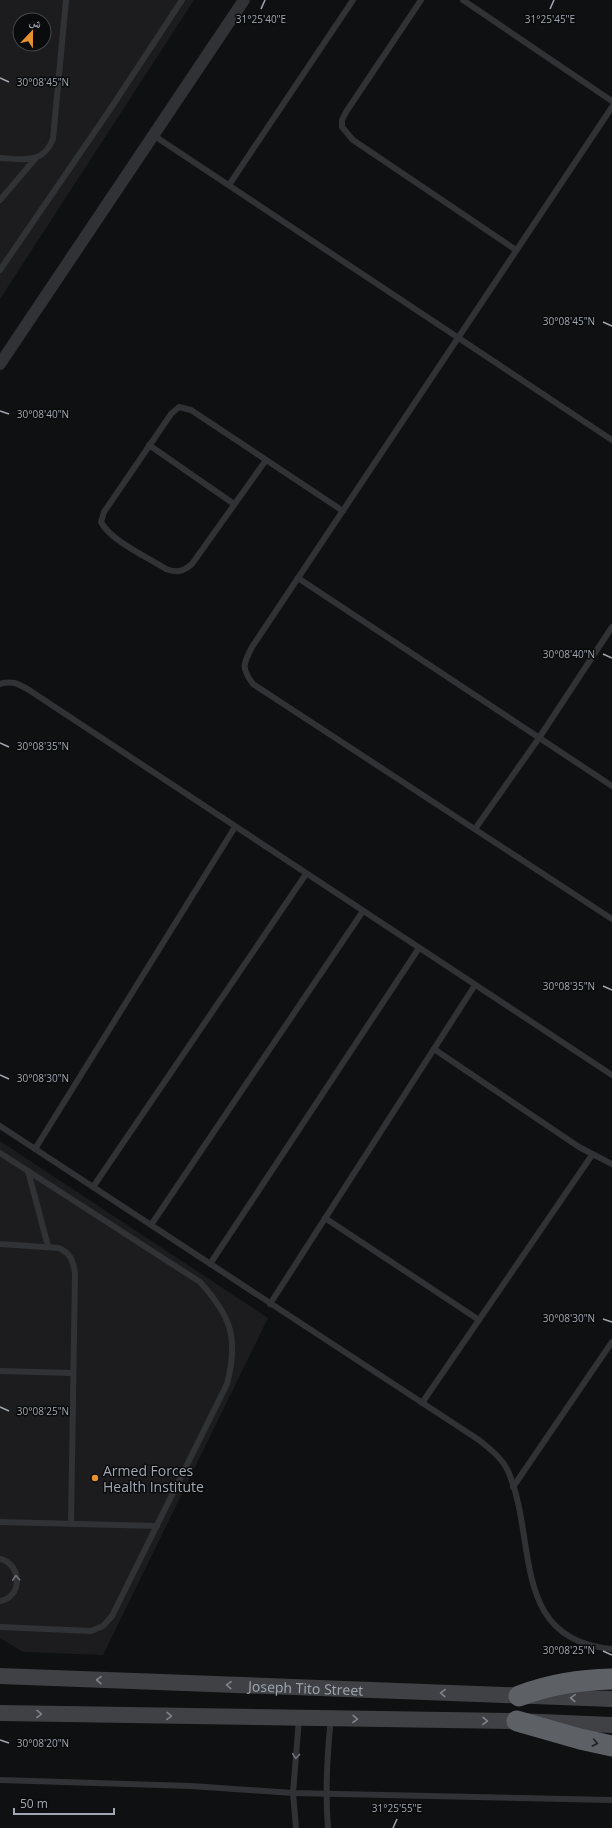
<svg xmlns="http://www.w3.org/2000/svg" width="612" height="1828" viewBox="0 0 612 1828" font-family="'Open Sans','Noto Naskh Arabic',sans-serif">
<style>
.built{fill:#1c1c1e;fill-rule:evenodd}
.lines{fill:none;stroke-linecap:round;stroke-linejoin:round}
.lane{stroke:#313235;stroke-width:6}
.street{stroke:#313235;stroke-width:12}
.secondary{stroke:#3f4145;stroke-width:16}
.highway{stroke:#5d6166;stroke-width:21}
.oneway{stroke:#6f7379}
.oneway2{stroke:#7f848b}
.oneway3{stroke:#1f2022}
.ticks{fill:none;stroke:#a1a8b1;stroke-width:1.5}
.poi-dot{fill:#e79231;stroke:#0a0b0c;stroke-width:1.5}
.labels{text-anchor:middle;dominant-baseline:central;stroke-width:3;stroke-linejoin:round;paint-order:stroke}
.poi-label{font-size:14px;fill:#a1a8b1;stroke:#0a0b0c;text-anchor:start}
.street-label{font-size:14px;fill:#a1a8b1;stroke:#0a0b0c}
.ticks-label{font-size:10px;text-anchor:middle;fill:#a1a8b1;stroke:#0a0b0c;stroke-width:3;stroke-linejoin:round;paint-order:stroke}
</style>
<rect width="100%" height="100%" fill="#0f1011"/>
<!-- built -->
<g class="built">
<path d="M0 0H194L0 299ZM20 20H44V44H20Z"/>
<path d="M0 1141 268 1318 103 1655 23 1652 0 1638Z"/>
</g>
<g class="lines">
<!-- lane -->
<g class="lane">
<path d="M421 0 346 112 342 120V127L353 140 516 250"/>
<path d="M463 0 612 101"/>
<path d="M612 107 252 647C243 664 241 668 253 684L612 919"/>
<path d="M153 135 612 440"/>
<path d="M0 158C23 159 43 165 53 139L66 0"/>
<path d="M229 185 353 0"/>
<path d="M0 200 35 159"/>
<path d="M0 270 109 111 182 0"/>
<path d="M149 445 234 504"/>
<path d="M266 460 192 564C183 572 176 573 166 569 147 557 111 541 101 522L104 512 171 414 179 407 191 410 343 511"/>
<path d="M298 578 612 786"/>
<path d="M0 684C12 680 19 684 29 690L612 1075"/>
<path d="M475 829 539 738 612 627"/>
<path d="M434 1049 579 1147 612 1164"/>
<path d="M0 1126 479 1440C490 1449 502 1458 508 1471 538 1539 509 1640 612 1649"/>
<path d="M35 1149 235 827"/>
<path d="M0 1153 200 1282C231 1316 239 1338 227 1384L112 1616 103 1626 91 1631 0 1627"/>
<path d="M28 1171 48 1246"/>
<path d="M93 1187 306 874"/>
<path d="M325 1218 479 1320"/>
<path d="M151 1225 363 911"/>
<path d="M0 1244 59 1248C71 1254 73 1260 75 1274L71 1524"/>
<path d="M210 1264 419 948"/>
<path d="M270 1304 475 985"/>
<path d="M0 1371 73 1373"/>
<path d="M422 1403 592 1155"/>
<path d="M513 1487 612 1342"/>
<path d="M0 1522 157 1526"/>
<path d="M0 1559C22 1564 23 1597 0 1601"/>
<path d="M0 1780 191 1786 293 1793 612 1800"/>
<path d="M296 1828 293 1793 299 1719"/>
<path d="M328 1828C325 1791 327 1755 331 1718"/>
</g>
<!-- street -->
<path class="street" d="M0 364 244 0"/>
<!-- secondary -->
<g class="secondary">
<path id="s1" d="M0 1676 612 1699"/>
<path d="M0 1713 517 1721 612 1725"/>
</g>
<!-- highway -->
<g class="highway">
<path d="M519 1696C551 1684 579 1680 612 1679"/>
<path d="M517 1721 580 1739 612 1746"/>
</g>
</g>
<!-- one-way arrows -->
<defs><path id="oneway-chevron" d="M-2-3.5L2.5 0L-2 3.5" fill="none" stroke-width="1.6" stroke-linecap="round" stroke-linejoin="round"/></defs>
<g class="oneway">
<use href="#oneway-chevron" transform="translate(16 1578) rotate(-93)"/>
<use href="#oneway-chevron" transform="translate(296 1756) rotate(95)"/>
</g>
<g class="oneway2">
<use href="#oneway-chevron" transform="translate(99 1680) rotate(-178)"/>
<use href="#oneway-chevron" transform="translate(229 1685) rotate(-178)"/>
<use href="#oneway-chevron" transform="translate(443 1693) rotate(-178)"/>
<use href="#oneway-chevron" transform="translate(573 1698) rotate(-178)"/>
<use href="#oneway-chevron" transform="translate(39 1714) rotate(1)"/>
<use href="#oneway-chevron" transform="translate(169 1716) rotate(1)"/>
<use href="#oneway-chevron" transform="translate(355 1719) rotate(1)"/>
<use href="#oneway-chevron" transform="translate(485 1721) rotate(1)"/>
</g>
<use class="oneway3" href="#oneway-chevron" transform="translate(595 1743) rotate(13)"/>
<!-- ticks -->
<path class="ticks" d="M261 9 265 0M550 9 554 0M0 78 9 82M603 322 612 326M0 411 9 414M603 654 612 658M0 743 9 747M603 986 612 990M0 1075 9 1079M603 1319 612 1322M0 1407 9 1411M603 1651 612 1655M0 1740 9 1743M393 1828 397 1819"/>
<!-- markers -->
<circle class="poi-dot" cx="95" cy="1478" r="4"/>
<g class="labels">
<!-- poi labels -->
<g class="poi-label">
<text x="103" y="1470">Armed Forces<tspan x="103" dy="16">Health Institute</tspan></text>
</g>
<!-- street labels -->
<g class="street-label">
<text stroke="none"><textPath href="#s1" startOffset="306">Joseph Tito Street</textPath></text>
</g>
</g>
<g class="ticks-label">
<text x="261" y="23">31°25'40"E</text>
<text x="550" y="23">31°25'45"E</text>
<text x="43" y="86">30°08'45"N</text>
<text x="569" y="325">30°08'45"N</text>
<text x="43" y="418">30°08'40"N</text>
<text x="569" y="658">30°08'40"N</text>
<text x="43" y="750">30°08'35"N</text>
<text x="569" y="990">30°08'35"N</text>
<text x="43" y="1082">30°08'30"N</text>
<text x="569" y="1322">30°08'30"N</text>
<text x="43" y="1415">30°08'25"N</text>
<text x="569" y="1654">30°08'25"N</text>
<text x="43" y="1747">30°08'20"N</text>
<text x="397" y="1812">31°25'55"E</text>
</g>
<!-- north arrow -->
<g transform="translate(32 32) rotate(22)"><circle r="19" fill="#0a0b0c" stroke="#464a4e"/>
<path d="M0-3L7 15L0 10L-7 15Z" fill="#e79231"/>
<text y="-6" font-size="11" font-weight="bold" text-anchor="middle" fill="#a1a8b1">ش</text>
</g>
<!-- scale -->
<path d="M14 1808v6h100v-6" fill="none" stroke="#a1a8b1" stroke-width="2"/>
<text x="20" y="1808" font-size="12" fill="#a1a8b1" stroke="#0a0b0c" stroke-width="3" paint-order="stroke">50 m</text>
</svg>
